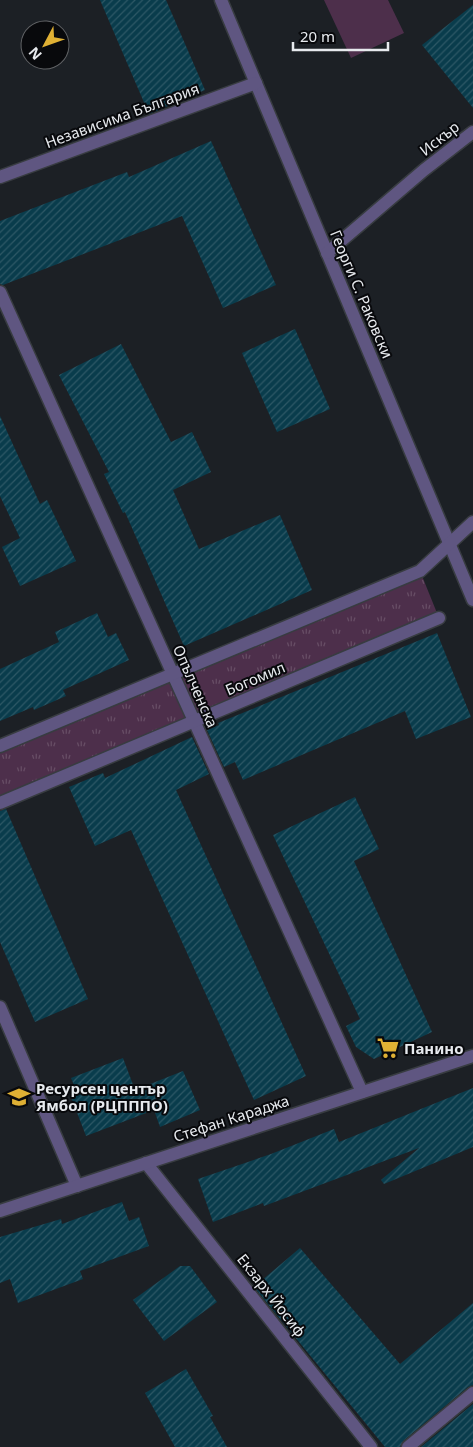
<svg xmlns="http://www.w3.org/2000/svg" width="473" height="1447" viewBox="0 0 473 1447" font-family="'Noto Sans',sans-serif">
<style>
.grass{fill:url(#grass-tufts)}
.pitch{fill:#4d2f4b}
.building{fill:url(#building-hatch)}
.lines{fill:none;stroke-linecap:round;stroke-linejoin:round}
.minor-casing{stroke:#383c41;stroke-width:15}
.minor{stroke:#5f5681;stroke-width:12}
.labels{text-anchor:middle;dominant-baseline:central;stroke-width:4;stroke-linejoin:round;paint-order:stroke}
.street-label{font-size:15px;fill:#e7eaee;stroke:#08090c}
.poi-label{font-size:15px;font-weight:bold;fill:#e7eaee;stroke:#08090c;text-anchor:start}
</style>
<defs>
<pattern id="grass-tufts" width="24" height="20" patternUnits="userSpaceOnUse" patternTransform="scale(1.25)"><rect width="24" height="20" fill="#4d2f4b"/><path d="M3 7l-1-3M5 7V3M7 7l1-3M15 17l-1-3M17 17v-4M19 17l1-3" fill="none" stroke="#674d65"/></pattern>
<pattern id="building-hatch" width="6" height="6" patternUnits="userSpaceOnUse" patternTransform="scale(1.25)"><rect width="6" height="6" fill="#093c4c"/><path d="M-1 1l2-2M0 6l6-6M5 7l2-2" fill="none" stroke="#2d5866"/></pattern>
</defs>
<rect width="100%" height="100%" fill="#1c2025"/>
<!-- grass -->
<path class="grass" d="M420 571 439 618 0 803V746Z"/>
<!-- pitch -->
<path class="pitch" d="M324 0H388L404 33 351 58Z"/>
<!-- building -->
<g class="building">
<path d="M100 0H166L205 90 149 114Z"/>
<path d="M473 5V108L422 45Z"/>
<path d="M211 141 276 285 223 308 182 216 3 285 0 284V221L127 172 129 177Z"/>
<path d="M295 329 330 409 277 432 242 353Z"/>
<path d="M121 344 171 442 192 432 211 472 173 490 199 549 280 515 312 590 184 646 125 512 123 513 104 474 109 472 59 375Z"/>
<path d="M0 416 40 504 47 500 76 561 20 586 2 547 20 538 0 496Z"/>
<path d="M97 613 108 637 116 633 129 660 63 690 66 696 34 710 33 707 0 721V669L59 642 55 632Z"/>
<path d="M437 633 471 717 416 739 405 711 243 780 235 762 224 767 207 730 219 725 218 723Z"/>
<path d="M192 737 209 774 176 790 306 1076 254 1100 131 830 95 846 69 787 103 773 105 778Z"/>
<path d="M355 797 379 849 354 861 432 1032 374 1059 356 1047 346 1026 360 1019 273 835Z"/>
<path d="M6 809 88 999 35 1022 0 942V811Z"/>
<path d="M123 1058 135 1090 183 1071 200 1110 160 1127 154 1110 86 1136 71 1097 78 1095 71 1078Z"/>
<path d="M473 1088V1147L384 1184 381 1180 419 1148 264 1206 263 1203 213 1222 198 1179 271 1154 334 1129 339 1142Z"/>
<path d="M122 1202 129 1221 139 1217 149 1246 80 1271 83 1279 18 1303 10 1279 0 1283V1237L61 1219 62 1224Z"/>
<path d="M300 1248 400 1364 473 1303V1385L468 1387 403 1441 400 1447H385L254 1287Z"/>
<path d="M180 1266H190L217 1302 164 1341 133 1300Z"/>
<path d="M186 1369 213 1416 210 1417 227 1447H175L145 1393Z"/>
<path d="M473 1404V1447H421Z"/>
</g>
<g class="lines">
<!-- minor casing -->
<g class="minor-casing">
<g id="minor">
<path d="M221 0 473 600"/>
<path d="M0 177 256 83"/>
<path d="M327 253 424 170 473 132"/>
<path d="M0 292 362 1092"/>
<path d="M0 746 420 571 473 522"/>
<path d="M0 803 439 618"/>
<path d="M0 1007 77 1186"/>
<path d="M146 1163 371 1447"/>
<path d="M0 1211 473 1056"/>
<path d="M408 1447 473 1393"/>
</g>
</g>
<!-- minor -->
<use href="#minor" class="minor"/>
</g>
<!-- icons -->
<defs>
<g id="supermarket-bare" transform="scale(1.725)"><path d="M-6-5.5h2.5l.6 2H6L4.5 2H-2.5L-4.4-4H-6ZM-1.5 3.2a1.3 1.3 0 1 0 .1 0ZM3 3.2a1.3 1.3 0 1 0 .1 0Z" fill="#dfb034" stroke="#08090c" stroke-width="2.5" paint-order="stroke"/></g>
<g id="school-bare" transform="scale(1.725)"><path d="M0-5L7-2L0 1L-7-2ZM-4 1L0 2.5L4 1V4Q0 6-4 4Z" fill="#dfb034" stroke="#08090c" stroke-width="2.5" paint-order="stroke"/></g>
</defs>
<g fill-rule="evenodd">
<use href="#supermarket-bare" x="388" y="1048"/>
<use href="#school-bare" x="19" y="1097"/>
</g>
<g class="labels">
<!-- street labels -->
<g class="street-label">
<text transform="translate(122 115) rotate(-20)">Независима България</text>
<text transform="translate(439 138) rotate(-38)">Искър</text>
<text transform="translate(362 294) rotate(67)">Георги С. Раковски</text>
<text transform="translate(255 678) rotate(-23)">Богомил</text>
<text transform="translate(196 686) rotate(66)">Опълченска</text>
<text transform="translate(231 1118) rotate(-18)">Стефан Караджа</text>
<text transform="translate(272 1295) rotate(52)">Екзарх Йосиф</text>
</g>
<!-- poi labels -->
<g class="poi-label">
<text x="404" y="1048">Панино</text>
<text x="36" y="1088">Ресурсен център<tspan x="36" dy="17">Ямбол (РЦПППО)</tspan></text>
</g>
</g>
<!-- north arrow -->
<g transform="translate(45 45) rotate(229)"><circle r="24" fill="#08090c" stroke="#616366"/>
<path d="M0-4L9 19L0 12L-9 19Z" fill="#dfb034"/>
<text y="-8" font-size="14" font-weight="bold" text-anchor="middle" fill="#e7eaee">N</text>
</g>
<!-- scale -->
<path d="M293 42v8h95v-8" fill="none" stroke="#e7eaee" stroke-width="2.5"/>
<text x="300" y="42" font-size="15" fill="#e7eaee" stroke="#08090c" stroke-width="4" paint-order="stroke">20 m</text>
</svg>
